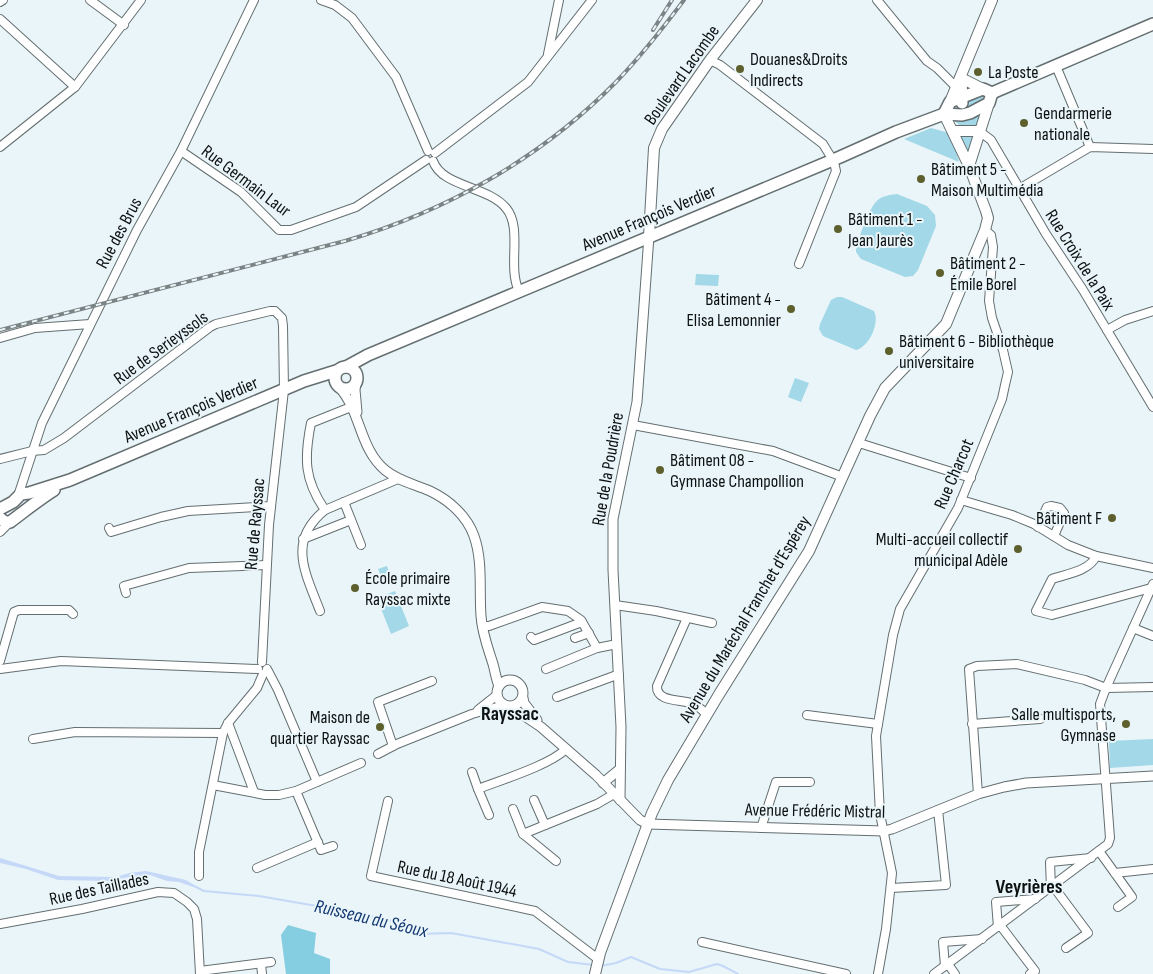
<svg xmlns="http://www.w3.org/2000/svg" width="1153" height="974" viewBox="0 0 1153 974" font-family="'Sofia Sans Condensed',sans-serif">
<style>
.green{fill:#a2d8e8}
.forest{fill:#85cee2}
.water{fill:#c5d8f7}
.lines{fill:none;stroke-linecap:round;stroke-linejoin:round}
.stream{stroke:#c5d8f7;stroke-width:2}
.minor-casing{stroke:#646e71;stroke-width:10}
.tertiary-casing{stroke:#646e71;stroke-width:11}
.secondary-casing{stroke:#646e71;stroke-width:12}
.primary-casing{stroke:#646e71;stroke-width:14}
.minor{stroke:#fff;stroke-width:8}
.tertiary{stroke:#fff;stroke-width:9}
.secondary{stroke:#fff;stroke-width:10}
.primary{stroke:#fff;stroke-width:11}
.rail-casing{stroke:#7b8384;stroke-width:4}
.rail{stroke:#e9f5f8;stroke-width:2;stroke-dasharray:5.5;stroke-linecap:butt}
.poi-dot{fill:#5d5f2c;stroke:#e9f5f8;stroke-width:2}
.labels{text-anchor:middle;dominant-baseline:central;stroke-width:4;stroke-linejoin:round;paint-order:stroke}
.poi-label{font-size:18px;fill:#0d1112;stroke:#e9f5f8;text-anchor:start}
.street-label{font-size:18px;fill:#0d1112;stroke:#e9f5f8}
.water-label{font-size:19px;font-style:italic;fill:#133771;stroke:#e9f5f8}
.quarter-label{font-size:20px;font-weight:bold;fill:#0d1112;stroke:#e9f5f8}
</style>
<rect width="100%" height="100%" fill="#e9f5f8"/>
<!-- green -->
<g class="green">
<path d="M976 95 984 96V100L968 110 967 100Z"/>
<path d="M982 110 977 126H960L955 121Z"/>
<path d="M931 128 949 133 954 144 959 162 904 139Z"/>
<path d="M960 134 976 135 968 160 960 138Z"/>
<path d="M897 194 927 206 935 215 936 226 918 270 913 276 905 277 861 259 856 252C856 243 869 210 875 203 880 196 889 195 897 194Z"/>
<path d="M696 274 719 275 718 286 695 285Z"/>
<path d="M837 297H842L874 311C880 323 869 347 856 350L823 336 819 329 820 324 831 300Z"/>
<path d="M795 378 809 383 801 402 788 397Z"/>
<path d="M387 566 391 578 383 581 378 569Z"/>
<path d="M395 591 409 626 391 634 377 598Z"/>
<path d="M1153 739V765L1110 768 1109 741Z"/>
</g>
<!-- forest -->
<path class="forest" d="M288 925 316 933 314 953 330 959V974H286L281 935Z"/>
<!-- water -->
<path class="water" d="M0 858 59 876 116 877 129 873 146 871 186 880 194 885 193 887 179 882 167 881 150 875 135 876 108 881 58 880 26 869 0 863Z"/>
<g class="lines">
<!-- stream -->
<g class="stream">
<path d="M192 885 204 891 259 896 311 905 331 907 405 924 420 934 451 933 523 946 539 949 568 962 593 965"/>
<path d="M600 966 616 963 631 957 660 969 689 972 717 964 723 966 738 974"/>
</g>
<!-- minor casing -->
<g class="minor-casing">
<g id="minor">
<path d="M90 0 124 25"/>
<path d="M321 0 335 5 352 18 396 77 428 151"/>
<path d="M877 0 927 61 937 68 956 87"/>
<path d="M0 2 3 0"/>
<path d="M0 19 75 87"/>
<path d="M548 54 559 0"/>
<path d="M710 60 720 65 823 144 834 162 836 171 799 264"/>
<path d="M1056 66 1090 147"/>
<path d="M979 131 991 140 1046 234 1083 290 1153 407"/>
<path d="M0 147 75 87 141 0"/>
<path d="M181 151 241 192 279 230H291L356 207 426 160"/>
<path d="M435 153 528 82 592 0"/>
<path d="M433 161C442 187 488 186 506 208 523 228 507 267 519 291"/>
<path d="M1019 189 1090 147 1153 149"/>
<path d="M1107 330 1125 320 1153 311"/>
<path d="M0 338 35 328 90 324"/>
<path d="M351 407 311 423C304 458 304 480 325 510L398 479"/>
<path d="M633 425 773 451 843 477"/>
<path d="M859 443 971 478"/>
<path d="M0 459 32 451 44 450 64 438 210 327 216 324 270 311H275L282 318 283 326 284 390 269 525 262 662"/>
<path d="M18 496 42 423 137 230 181 151 254 0"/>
<path d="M961 500 1012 515 1034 524 1068 545 1096 556 1153 568"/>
<path d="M344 502 361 545"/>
<path d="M1038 527 1047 507 1051 506 1060 508 1064 513 1054 536"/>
<path d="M109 528 111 532 161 517 188 511 271 506"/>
<path d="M0 532 10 522"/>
<path d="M303 539 351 520"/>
<path d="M1096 556C1090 571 1066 574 1052 579L1036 611 1052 615 1151 588"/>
<path d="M126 593 124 586 189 568 266 565"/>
<path d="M615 605 656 611 712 623"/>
<path d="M320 611C305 572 287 541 325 510"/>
<path d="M687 618 657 686C656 703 683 699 694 704 698 706 703 711 707 714"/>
<path d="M482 626H489L542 607 568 611 581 620 597 648 617 644"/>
<path d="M1133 628 1153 636"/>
<path d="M531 637 534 640 582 622"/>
<path d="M575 638 589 633"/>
<path d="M0 661 14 612 19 610H69L73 614"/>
<path d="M0 669 61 661 258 669"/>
<path d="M267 669 278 690 317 782"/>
<path d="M546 669 597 648"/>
<path d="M557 697 614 676 619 675"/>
<path d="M478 710 497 695"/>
<path d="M807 715 878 724"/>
<path d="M228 723 254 792"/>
<path d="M972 724 1040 719"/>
<path d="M33 739 75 732 223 733"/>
<path d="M393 746 378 702 432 681"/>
<path d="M378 754 397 744 472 714 504 705"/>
<path d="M472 772 478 789"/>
<path d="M213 785 265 795H279L296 791 361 763"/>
<path d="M296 791 321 850 333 846"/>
<path d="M978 794 969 669 977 666 1017 664 1085 680 1106 688 1153 687"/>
<path d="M534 800 545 825"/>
<path d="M388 801 371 876 535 911 598 959"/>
<path d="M513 809 523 834"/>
<path d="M489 815 478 789C501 780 550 765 566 749"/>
<path d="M761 828 776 782H810"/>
<path d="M1099 851 1132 897 1118 907"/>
<path d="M556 861 523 834 597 804 614 794"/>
<path d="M257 868 318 842"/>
<path d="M1115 873 1153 869"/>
<path d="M199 876V852L223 733 228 723 257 688 263 674"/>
<path d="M1053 886 1088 933 1066 948"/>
<path d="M891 888 946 885 938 810"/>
<path d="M1051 888 1050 862 1091 858"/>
<path d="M0 924 82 909 158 892 174 893 187 902 194 909 197 919 200 974"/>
<path d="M1000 925 1035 971 1030 974"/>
<path d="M998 927 996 902 1035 899"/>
<path d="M702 942 846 974"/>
<path d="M261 964 262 974"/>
<path d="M948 964 955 974"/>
<path d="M945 966 943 942 982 939"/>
<path d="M200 971 271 962"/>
<path d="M878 974 886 929 892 873 880 814 876 736 893 635 900 609 958 508 1002 399 1005 385 1008 372 1003 350 992 318 989 301 993 247 991 235 985 230"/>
<path d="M934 974 1108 844 1110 838 1100 704 1106 688 1153 584"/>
</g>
</g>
<!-- tertiary casing -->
<g class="tertiary-casing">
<g id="tertiary">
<path d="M356 382 355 390 357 412"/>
<path d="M339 387C361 411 359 448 385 470 398 481 414 484 430 491 449 500 467 516 474 536 483 561 479 589 481 616 482 633 488 648 493 664 495 671 496 679 499 686"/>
<circle cx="510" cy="693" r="13"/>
<path d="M523 698 524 703 537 720"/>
<path d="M511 707 541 727 596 775 640 820 648 824 884 831 892 829 978 794 1004 787 1026 783 1153 776"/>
<path d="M603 783 620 769"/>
<path d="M620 800 621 727 613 570V519L637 402 649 236"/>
</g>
</g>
<!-- secondary casing -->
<g class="secondary-casing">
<g id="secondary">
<path d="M961 78 983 89"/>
<path d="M950 102 992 0"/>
<path d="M953 131H979"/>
<path d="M969 166 989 103"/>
<path d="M649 236 654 148 662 129 710 60 757 0"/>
<path d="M595 974 600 953 643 837 652 813 668 780 718 696 809 551 870 416 885 388 946 324 985 230 988 218 986 211 969 166 944 114"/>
</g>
</g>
<!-- primary casing -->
<g class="primary-casing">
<g id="primary">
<path d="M961 78 962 103"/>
<path d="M992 93 1153 24"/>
<path d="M944 114 950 102 983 89 992 93"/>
<circle cx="346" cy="378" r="11"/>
<path d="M346 367 368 355 840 157 896 132 944 114 962 115 970 113 989 103 992 93"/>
<path d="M0 509 13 502 21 494 29 493 70 480 304 381 336 371"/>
<path d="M0 518 5 522H10C25 511 38 500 54 490"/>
</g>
</g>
<!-- minor -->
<use href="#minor" class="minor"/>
<!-- tertiary -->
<use href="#tertiary" class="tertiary"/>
<!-- secondary -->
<use href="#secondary" class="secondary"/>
<!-- primary -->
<use href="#primary" class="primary"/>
<!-- rail casing -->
<g class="rail-casing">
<g id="rail">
<path d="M653 30 672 0"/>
<path d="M0 330 345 241C447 211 541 158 616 82 641 56 663 28 684 0"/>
</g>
</g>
<!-- rail -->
<use href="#rail" class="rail"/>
</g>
<!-- markers -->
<g class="poi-dot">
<circle cx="740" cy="69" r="5"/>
<circle cx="978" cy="72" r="5"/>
<circle cx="1024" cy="123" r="5"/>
<circle cx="921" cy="179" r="5"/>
<circle cx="838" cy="229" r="5"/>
<circle cx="940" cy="273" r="5"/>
<circle cx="791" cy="309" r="5"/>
<circle cx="889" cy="351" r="5"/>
<circle cx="660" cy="470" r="5"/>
<circle cx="1112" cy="518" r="5"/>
<circle cx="1018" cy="549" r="5"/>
<circle cx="355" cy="588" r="5"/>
<circle cx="1126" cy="724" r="5"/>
<circle cx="380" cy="727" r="5"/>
</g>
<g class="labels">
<!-- poi labels -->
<g class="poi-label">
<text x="750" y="59">Douanes&amp;Droits<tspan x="750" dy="21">Indirects</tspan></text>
<text x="988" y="72">La Poste</text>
<text x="1034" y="113">Gendarmerie<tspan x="1034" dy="21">nationale</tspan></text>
<text x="931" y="169">Bâtiment 5 -<tspan x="931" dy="21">Maison Multimédia</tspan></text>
<text x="848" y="219">Bâtiment 1 -<tspan x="848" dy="21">Jean Jaurès</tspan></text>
<text x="950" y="263">Bâtiment 2 -<tspan x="950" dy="21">Émile Borel</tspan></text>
<text x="781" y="299" text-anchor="end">Bâtiment 4 -<tspan x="781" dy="21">Elisa Lemonnier</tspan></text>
<text x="899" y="341">Bâtiment 6 - Bibliothèque<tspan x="899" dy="21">universitaire</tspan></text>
<text x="670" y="460">Bâtiment 08 -<tspan x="670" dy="21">Gymnase Champollion</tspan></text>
<text x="1102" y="518" text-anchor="end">Bâtiment F</text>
<text x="1008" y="539" text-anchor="end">Multi-accueil collectif<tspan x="1008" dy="21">municipal Adèle</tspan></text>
<text x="365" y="578">École primaire<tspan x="365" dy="21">Rayssac mixte</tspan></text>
<text x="1116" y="714" text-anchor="end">Salle multisports,<tspan x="1116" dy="21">Gymnase</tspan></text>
<text x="370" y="717" text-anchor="end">Maison de<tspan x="370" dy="21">quartier Rayssac</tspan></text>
</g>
<!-- street labels -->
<g class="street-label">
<text transform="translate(682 75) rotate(-55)">Boulevard Lacombe</text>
<text transform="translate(246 181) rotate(37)">Rue Germain Laur</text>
<text transform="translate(649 218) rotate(-23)">Avenue François Verdier</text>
<text transform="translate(119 233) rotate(-62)">Rue des Brus</text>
<text transform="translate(1080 260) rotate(58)">Rue Croix de la Paix</text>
<text transform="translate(161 348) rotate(-36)">Rue de Serieyssols</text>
<text transform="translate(191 410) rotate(-23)">Avenue François Verdier</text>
<text transform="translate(608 469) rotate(-80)">Rue de la Poudrière</text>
<text transform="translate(954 474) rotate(-67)">Rue Charcot</text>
<text transform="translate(255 524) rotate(-85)">Rue de Rayssac</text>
<text transform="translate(745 619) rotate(-59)">Avenue du Maréchal Franchet d'Espérey</text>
<text transform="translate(815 811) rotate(1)">Avenue Frédéric Mistral</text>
<text transform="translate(457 879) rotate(12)">Rue du 18 Août 1944</text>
<text transform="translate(99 889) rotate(-12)">Rue des Taillades</text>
</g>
<!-- water labels -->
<g class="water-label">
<text transform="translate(371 919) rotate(13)">Ruisseau du Séoux</text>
</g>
<!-- quarter labels -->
<g class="quarter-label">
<text x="510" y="714">Rayssac</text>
<text x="1029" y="887">Veyrières</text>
</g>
</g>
</svg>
